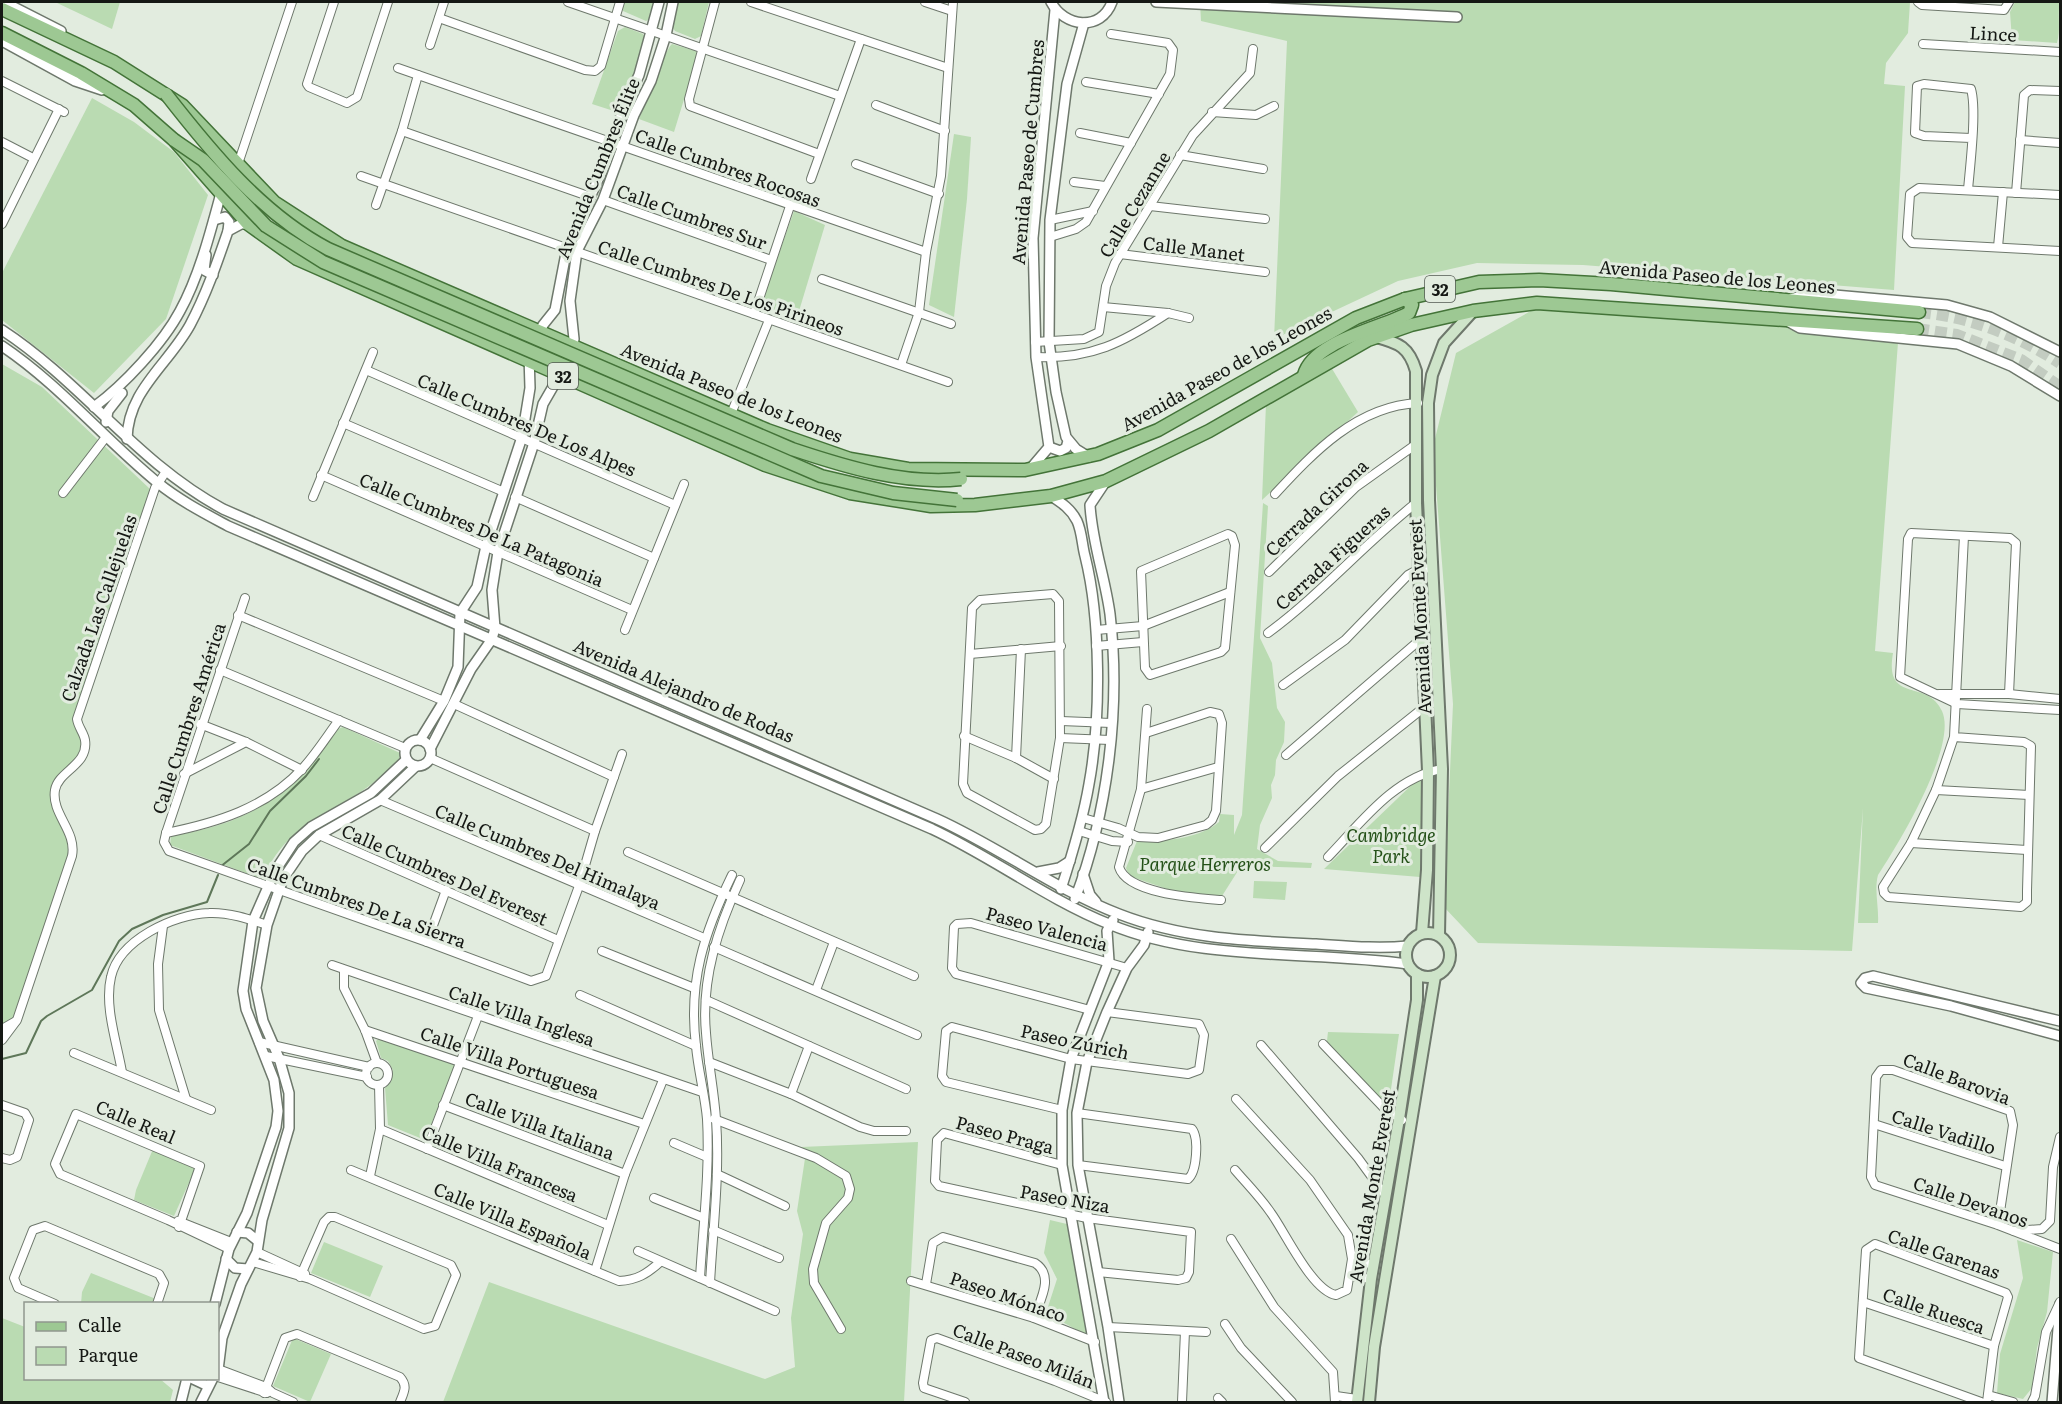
<svg xmlns="http://www.w3.org/2000/svg" width="2062" height="1404" viewBox="0 0 2062 1404" font-family="Literata,serif">
<style>
.green{fill:#badbb2}
.lines{fill:none;stroke-linecap:round;stroke-linejoin:round}
.stream{stroke:#5e7759;stroke-width:2}
.primary-tunnel{stroke:#c3ccc1;stroke-width:12;stroke-dasharray:12 6;stroke-linecap:butt}
.minor-casing{stroke:#6e786c;stroke-width:10}
.tertiary-casing{stroke:#6e786c;stroke-width:12}
.secondary-casing{stroke:#6e786c;stroke-width:14}
.primary-casing{stroke:#437338;stroke-width:15}
.minor{stroke:#fff;stroke-width:8}
.tertiary{stroke:#fff;stroke-width:9}
.secondary{stroke:#cee4c9;stroke-width:10}
.primary{stroke:#9dc893;stroke-width:12}
.primary-bridge-casing{stroke:#437338;stroke-width:15;stroke-linecap:butt}
.primary-bridge{stroke:#9dc893;stroke-width:12}
.labels{text-anchor:middle;dominant-baseline:central;stroke-width:6;stroke-linejoin:round;paint-order:stroke}
.shield{fill:#e2ecdf;stroke:#525851;stroke-width:1.5}
.shield-label{font-size:16px;font-weight:bold;fill:#151814}
.street-label{font-size:18px;fill:#151814;stroke:#e2ecdf}
.park-label{font-size:18px;font-style:italic;fill:#245118;stroke:#e2ecdf}
</style>
<rect width="100%" height="100%" fill="#e2ecdf"/>
<!-- green -->
<g class="green">
<path d="M55 2H120L112 29Z"/>
<path d="M623 2H654L650 19 646 21 623 11Z"/>
<path d="M678 2H709L701 36 695 39 675 31 672 26Z"/>
<path d="M1200 2H1910L1908 33 1886 63 1884 84 1905 86 1894 290 1583 265 1477 263 1398 281 1274 339 1287 41 1201 21Z"/>
<path d="M2015 2H2060C2057 15 2061 28 2057 43L2012 40 2010 12Z"/>
<path d="M625 27 643 34 647 41 620 113 592 104 618 31Z"/>
<path d="M672 44 696 51 697 57 674 132 639 119C645 106 665 49 672 44Z"/>
<path d="M92 98 134 122 174 152 208 195 166 319 94 393 2 320V273Z"/>
<path d="M954 134 971 137 967 199 954 317 929 305Z"/>
<path d="M794 211 825 225 796 321 760 307Z"/>
<path d="M1536 308 1899 329 1875 651 1893 653C1884 705 1927 678 1942 711 1958 746 1898 845 1878 875 1874 890 1879 907 1878 923H1858L1863 808 1852 951 1478 943 1444 907 1453 704 1433 447 1456 353Z"/>
<path d="M2 364 42 387 150 489 76 721C78 726 83 733 84 739 86 751 60 780 53 792L68 834 71 855 16 1021 3 1035Z"/>
<path d="M1331 367 1358 412 1262 500 1266 404Z"/>
<path d="M1263 503 1268 506 1260 638 1272 663 1277 708 1285 722 1284 742 1276 760 1275 775 1271 785 1272 798 1260 825 1257 849 1278 861 1312 863 1311 868 1241 866 1222 896 1176 892 1129 876 1126 868 1137 841C1163 842 1198 839 1219 822L1220 814 1234 815V835L1242 815Z"/>
<path d="M343 727 400 753 399 761C386 772 373 784 359 793 315 820 286 829 262 879L170 845 171 836C252 823 290 796 338 729Z"/>
<path d="M1422 775 1420 877 1324 869Z"/>
<path d="M1254 881 1287 882 1285 900 1253 898Z"/>
<path d="M1328 1032 1399 1034 1389 1103 1382 1105 1326 1049Z"/>
<path d="M382 1036 455 1064 425 1140 388 1125 385 1088 391 1082 393 1070 388 1061 381 1058 376 1041Z"/>
<path d="M918 1142 904 1402H443L489 1282 765 1379 795 1367 791 1318 803 1234 797 1211 806 1152 801 1147Z"/>
<path d="M153 1149 196 1167 174 1216 134 1200 136 1190Z"/>
<path d="M1050 1220 1071 1225 1092 1330 1086 1335 1046 1313 1057 1279 1044 1253Z"/>
<path d="M2017 1240 2053 1252 2047 1312 2037 1348 2032 1388 2023 1399 1997 1393 2000 1354 2023 1278Z"/>
<path d="M324 1242 383 1266 370 1297 311 1273Z"/>
<path d="M91 1273 156 1299 155 1303 81 1304 82 1292Z"/>
<path d="M2 1318 25 1327 26 1378 160 1379 173 1390 170 1402H2Z"/>
<path d="M293 1338 331 1354 310 1402 273 1386Z"/>
</g>
<g class="lines">
<!-- stream -->
<g class="stream">
<path d="M220 867 249 844 270 811 306 776 319 759"/>
<path d="M2 1059 26 1053 41 1021 47 1016 92 990 119 941 132 929 163 915 207 902 218 875"/>
</g>
<!-- primary-tunnel -->
<g class="primary-tunnel">
<path d="M1919 312C1969 316 2020 336 2060 363"/>
<path d="M1917 329 1957 335 2021 360 2060 387"/>
</g>
<!-- minor casing -->
<g class="minor-casing">
<g id="minor">
<path d="M334 2 307 84 309 87 347 103 357 97 388 2"/>
<path d="M568 2 840 96"/>
<path d="M715 2 689 99 690 106 819 154"/>
<path d="M751 2 948 68"/>
<path d="M925 2 952 11"/>
<path d="M1918 2 1922 5 2004 10 2009 2"/>
<path d="M439 18 585 70 595 71 601 66 620 2"/>
<path d="M1923 44 2060 52"/>
<path d="M430 45 444 2"/>
<path d="M398 68 926 252"/>
<path d="M2 81 64 112"/>
<path d="M1086 82 1159 94"/>
<path d="M876 105 945 131"/>
<path d="M1212 112 1256 115 1274 106"/>
<path d="M402 131 591 197"/>
<path d="M1080 133 1131 143"/>
<path d="M2020 140 2060 143"/>
<path d="M2 142 33 158"/>
<path d="M1180 155 1263 169"/>
<path d="M238 164 292 2"/>
<path d="M856 164 939 194"/>
<path d="M361 176 948 382"/>
<path d="M811 179 861 39"/>
<path d="M1074 182 1105 186"/>
<path d="M1968 190C1970 166 1977 110 1971 89L1924 84 1917 86 1915 133 1924 136 1971 138"/>
<path d="M2016 193 2024 95 2030 90 2060 91"/>
<path d="M2060 195 1919 188 1910 194 1907 237 1912 243 2060 251"/>
<path d="M603 200 771 260"/>
<path d="M376 205 402 131 418 75"/>
<path d="M1150 206 1265 219"/>
<path d="M1050 220 1093 211"/>
<path d="M2 224 59 109"/>
<path d="M1050 237 1076 229 1086 222 1170 74 1173 50 1168 43 1111 34"/>
<path d="M1998 247 2003 192"/>
<path d="M1120 254 1265 272"/>
<path d="M822 279 951 324"/>
<path d="M1103 307 1168 313 1189 318"/>
<path d="M754 314 790 206"/>
<path d="M1035 342 1084 339 1099 332 1106 286 1115 263 1193 135 1250 73 1253 49"/>
<path d="M1036 357C1092 359 1122 343 1168 313"/>
<path d="M901 365 919 312 926 252 941 176 953 2"/>
<path d="M366 370 675 505"/>
<path d="M731 414 769 320"/>
<path d="M343 423 504 492"/>
<path d="M321 475 632 610"/>
<path d="M63 493 106 437"/>
<path d="M1275 494C1314 452 1357 406 1418 403"/>
<path d="M313 497 373 352"/>
<path d="M515 497 654 558"/>
<path d="M1228 534 1232 536 1235 545 1225 648 1221 652 1150 675 1145 668 1141 571Z"/>
<path d="M1269 572 1356 487 1415 445"/>
<path d="M1053 594 1059 601 1060 738 1046 824 1041 829 1035 830 967 793 963 784 972 608 980 600Z"/>
<path d="M245 598 166 833 164 842 169 851 427 942 531 981 546 976 579 886 595 831 622 754"/>
<path d="M238 615 444 701"/>
<path d="M625 630 684 484"/>
<path d="M1096 630 1143 626 1230 592"/>
<path d="M1268 633C1321 594 1364 544 1416 503"/>
<path d="M1096 646 1143 642"/>
<path d="M970 654 1061 646"/>
<path d="M220 670 405 748"/>
<path d="M1283 685 1345 640 1408 575 1419 569 1432 568"/>
<path d="M1939 694H2009L2060 699"/>
<path d="M2009 694 2016 543 2010 538 1911 533 1908 539 1900 677 1957 704 2060 710"/>
<path d="M454 704 614 777"/>
<path d="M1147 709 1141 789 1119 867C1127 894 1197 898 1221 900"/>
<path d="M1061 721 1111 723"/>
<path d="M200 724 246 742 302 770"/>
<path d="M964 736 1016 758 1054 779"/>
<path d="M1954 737 2024 742 2031 746 2027 891V902L2021 907 1888 897 1884 893 1883 887 1911 843 1936 790 1954 737 1964 536"/>
<path d="M1060 738 1110 740"/>
<path d="M1286 755 1422 638"/>
<path d="M430 758 595 831"/>
<path d="M1016 758 1021 649"/>
<path d="M184 774 246 742"/>
<path d="M1141 789 1218 767"/>
<path d="M1936 790 2029 795"/>
<path d="M380 800 704 938"/>
<path d="M1083 818 1118 828 1138 837 1158 838 1206 825 1212 820 1216 811 1222 723 1219 714 1210 712 1146 733"/>
<path d="M1079 831 1112 841 1128 842"/>
<path d="M166 833C216 823 266 808 302 769 316 754 327 736 339 720"/>
<path d="M319 835 558 940"/>
<path d="M1911 843 2027 850"/>
<path d="M1265 848 1338 776 1427 705"/>
<path d="M628 852 914 976"/>
<path d="M1328 857C1360 824 1394 777 1442 769"/>
<path d="M163 926 158 964 159 1010 186 1099"/>
<path d="M427 942 446 890"/>
<path d="M714 947 917 1035"/>
<path d="M602 951 694 988"/>
<path d="M332 965 702 1092"/>
<path d="M344 970V988L365 1030 377 1063"/>
<path d="M816 990 834 942"/>
<path d="M580 995 696 1046"/>
<path d="M706 1000 906 1089"/>
<path d="M1090 1010 956 974 952 968 954 927 957 924 971 923 1127 968"/>
<path d="M2 1029 16 1021"/>
<path d="M365 1030 644 1124"/>
<path d="M2 1040 17 1020 72 856C77 831 51 814 55 790 58 771 89 765 85 740 84 733 78 727 77 719L155 488 165 473"/>
<path d="M259 1042 369 1067"/>
<path d="M1323 1044 1384 1108 1402 1120"/>
<path d="M1261 1045 1358 1158 1385 1195"/>
<path d="M74 1053 211 1110"/>
<path d="M266 1056 367 1077"/>
<path d="M709 1062 791 1094 860 1127 874 1131H906"/>
<circle cx="377" cy="1074" r="11"/>
<path d="M122 1072C117 1043 104 1006 111 977 119 940 174 914 209 913 228 912 249 919 267 925"/>
<path d="M791 1094 809 1046"/>
<path d="M2 1105 25 1113 29 1120 17 1157 10 1160 2 1158"/>
<path d="M443 1105 625 1174"/>
<path d="M1062 1110 946 1082 942 1076 946 1031 952 1027 1071 1059 1188 1074 1199 1070 1204 1035 1199 1024 1107 1012"/>
<path d="M1077 1113 1192 1129C1199 1138 1197 1172 1188 1179L1078 1165"/>
<path d="M714 1119 816 1158 846 1176 850 1189 848 1198 826 1223 813 1269 814 1283 841 1329"/>
<path d="M1874 1124 2005 1166"/>
<path d="M380 1129 608 1225"/>
<path d="M674 1143 707 1157"/>
<path d="M427 1149 478 1016"/>
<path d="M1062 1165 944 1133 937 1140 935 1181 939 1186 1087 1218 1191 1232 1189 1272 1186 1278 1178 1280 1098 1272"/>
<path d="M351 1170 619 1281C637 1280 647 1274 660 1262"/>
<path d="M1235 1170C1247 1184 1260 1197 1271 1213 1285 1232 1312 1291 1336 1295L1347 1290 1352 1259 1348 1235 1310 1180 1236 1099"/>
<path d="M717 1174 785 1206"/>
<path d="M370 1176 380 1129 379 1085"/>
<path d="M654 1198 704 1218"/>
<path d="M178 1221 231 1242"/>
<path d="M1998 1225 2013 1125 2010 1111 1893 1070H1881L1876 1077 1871 1177 1875 1185 1998 1225 2060 1249"/>
<path d="M179 1227 200 1166 76 1114 55 1164 60 1174 168 1220 229 1249"/>
<path d="M713 1230 779 1258"/>
<path d="M2014 1231 2042 1229 2050 1221 2053 1167 2060 1137"/>
<path d="M1231 1239 1274 1307 1333 1372 1335 1402"/>
<path d="M638 1251 775 1311"/>
<path d="M257 1252 305 1274"/>
<path d="M1352 1259 1373 1265"/>
<path d="M253 1262 310 1279 424 1329 435 1326 456 1275 451 1265 335 1217H329L324 1222 300 1277"/>
<path d="M595 1271 625 1174 663 1080"/>
<path d="M1351 1276 1371 1279"/>
<path d="M700 1278C703 1226 710 1171 707 1119 705 1095 698 1070 696 1046 688 981 704 933 732 875"/>
<path d="M911 1281 1034 1318 1095 1342"/>
<path d="M710 1283C713 1229 720 1173 716 1119 714 1090 708 1062 706 1033 701 979 718 928 740 880"/>
<path d="M926 1284 933 1243 943 1237 1035 1263C1055 1276 1040 1300 1034 1318"/>
<path d="M1863 1302 1994 1346"/>
<path d="M55 1304 18 1288 14 1278 33 1230 45 1226 159 1274 164 1283 157 1304"/>
<path d="M1225 1324 1241 1348 1292 1402"/>
<path d="M1108 1327 1206 1332"/>
<path d="M218 1369 266 1387 273 1393 293 1402"/>
<path d="M218 1377 267 1393"/>
<path d="M264 1393 285 1338 297 1334 400 1377C408 1386 404 1392 400 1402"/>
<path d="M1988 1395 2013 1402"/>
<path d="M1336 1396 1357 1399"/>
<path d="M1218 1398 1222 1402"/>
<path d="M965 1402 924 1388 923 1383 931 1340 937 1338 1055 1381 1106 1402"/>
<path d="M1182 1402 1185 1331"/>
<path d="M1981 1402 1859 1358 1866 1250 1875 1244 2006 1293 2008 1297 1994 1346 1987 1402"/>
<path d="M2032 1402 2035 1396 2046 1332 2060 1302"/>
</g>
</g>
<!-- tertiary casing -->
<g class="tertiary-casing">
<g id="tertiary">
<path d="M4 2 61 31"/>
<path d="M1051 2C1064 27 1101 32 1112 2"/>
<path d="M1156 2 1457 17"/>
<path d="M1084 23 1067 84 1050 220 1049 342 1056 392 1066 437 1076 449 1089 457"/>
<path d="M2 41 75 81 102 90"/>
<path d="M214 220 225 217 229 222 228 231"/>
<path d="M206 255 204 270 213 275"/>
<path d="M1790 299 1812 293 1947 305 1990 317 2060 352"/>
<path d="M1789 322 1800 328 1958 344 2011 366 2060 396"/>
<path d="M2 330C83 383 137 463 223 509L937 819C999 847 1056 890 1119 914 1183 939 1249 941 1316 944 1347 946 1377 949 1408 946"/>
<path d="M2 346C60 385 104 439 158 483 179 500 204 513 228 526L932 829C992 857 1047 899 1109 924 1202 963 1310 950 1408 964"/>
<path d="M572 351 574 339 570 301 577 251 603 200 634 115 651 81 666 35 673 2"/>
<path d="M94 407C124 385 163 343 180 311 199 277 211 230 221 193"/>
<path d="M106 422 108 411 122 393"/>
<path d="M127 439C128 390 168 365 190 325 206 295 217 263 228 231L241 224H248"/>
<path d="M1049 447 1060 451 1066 448 1068 441"/>
<path d="M1032 467 1049 447 1036 357 1033 238 1055 10"/>
<path d="M1051 496C1062 503 1071 509 1077 521 1082 532 1082 545 1085 556 1101 620 1101 719 1089 784 1083 820 1072 855 1061 889"/>
<circle cx="418" cy="753" r="13"/>
<path d="M420 740 444 701 458 667 460 613 477 587 486 546 522 437 530 388 529 355 543 325 555 310 567 248 606 162 622 112 639 75 659 2"/>
<path d="M430 749 471 669 492 639 495 628 492 590 498 552 534 443 543 404 562 371"/>
<path d="M1038 872 1059 868 1070 861"/>
<path d="M1083 874 1090 895 1096 902"/>
<path d="M1075 899C1108 812 1121 707 1110 614 1105 577 1092 542 1090 505L1106 481"/>
<path d="M2060 1021 1873 976 1865 978 1861 983 1866 988 1951 1006 2060 1036"/>
<path d="M237 1232 248 1233 258 1241"/>
<path d="M226 1259 235 1268 248 1269"/>
<path d="M215 1304 229 1249 247 1213 276 1127 278 1111 274 1080 246 1009 243 991 253 921 275 871 294 842 311 827 371 793 406 760"/>
<path d="M218 1370 222 1338 241 1284 257 1252 262 1220 289 1128V1093L279 1058 263 1021 256 988 267 925 283 879 302 851 319 835 380 800 415 767"/>
<path d="M191 1378 208 1386"/>
<path d="M181 1402 187 1378"/>
<path d="M201 1402 213 1378"/>
<path d="M1104 1402 1062 1165V1110L1071 1059 1109 961 1107 931 1113 920"/>
<path d="M1119 1402 1108 1327 1078 1165 1077 1113 1087 1062 1107 1012 1127 968 1144 945 1148 932"/>
<path d="M2052 1402 2060 1304"/>
</g>
</g>
<!-- secondary casing -->
<g class="secondary-casing">
<g id="secondary">
<path d="M1376 337C1399 343 1409 347 1416 371V503L1428 771 1427 870 1422 933"/>
<circle cx="1428" cy="955" r="22"/>
<path d="M1439 935 1442 769 1429 500 1428 403 1432 375 1444 343 1473 311"/>
<path d="M1357 1402 1371 1279 1399 1119 1417 1000V974"/>
<path d="M1369 1402 1374 1347 1435 976"/>
</g>
</g>
<!-- primary casing -->
<g class="primary-casing">
<g id="primary">
<path d="M2 9 114 62 182 105 274 202 342 246 767 430 850 459 908 469 1025 470 1098 454 1158 430 1356 318 1405 299 1479 282 1539 280 1611 284 1919 312"/>
<path d="M2 33 81 73 134 105 174 140 248 224 297 259 765 465 850 493 931 506 975 505 1051 496 1106 481 1209 431 1368 340 1411 325 1473 311 1537 303 1917 329"/>
<path d="M1304 375C1313 341 1381 328 1409 313L1412 305 1405 299"/>
</g>
</g>
<!-- minor -->
<use href="#minor" class="minor"/>
<!-- tertiary -->
<use href="#tertiary" class="tertiary"/>
<!-- secondary -->
<use href="#secondary" class="secondary"/>
<!-- primary -->
<use href="#primary" class="primary"/>
<!-- primary-bridge casing -->
<g class="primary-bridge-casing">
<g id="primary-bridge">
<path d="M166 94C212 153 262 214 328 249L792 449C846 467 904 485 961 479"/>
<path d="M174 140 203 160 266 226 323 262 821 476 893 493 957 500"/>
</g>
</g>
<!-- primary-bridge -->
<use href="#primary-bridge" class="primary-bridge"/>
</g>
<g class="labels">
<!-- shield labels -->
<g class="shield">
<rect x="1425" y="276" width="30" height="26" rx="4.5"/>
<rect x="548" y="363" width="30" height="26" rx="4.5"/>
</g>
<g class="shield-label">
<text x="1440" y="289">32</text>
<text x="563" y="376">32</text>
</g>
<!-- street labels -->
<g class="street-label">
<text transform="translate(1993 33) rotate(3)">Lince</text>
<text transform="translate(1027 152) rotate(-85)">Avenida Paseo de Cumbres</text>
<text transform="translate(728 167) rotate(20)">Calle Cumbres Rocosas</text>
<text transform="translate(597 168) rotate(-68)">Avenida Cumbres Élite</text>
<text transform="translate(1134 204) rotate(-59)">Calle Cezanne</text>
<text transform="translate(692 216) rotate(20)">Calle Cumbres Sur</text>
<text transform="translate(1194 248) rotate(7)">Calle Manet</text>
<text transform="translate(1717 276) rotate(5)">Avenida Paseo de los Leones</text>
<text transform="translate(721 287) rotate(19)">Calle Cumbres De Los Pirineos</text>
<text transform="translate(1226 368) rotate(-29)">Avenida Paseo de los Leones</text>
<text transform="translate(732 392) rotate(22)">Avenida Paseo de los Leones</text>
<text transform="translate(527 424) rotate(23)">Calle Cumbres De Los Alpes</text>
<text transform="translate(1316 507) rotate(-43)">Cerrada Girona</text>
<text transform="translate(482 529) rotate(23)">Calle Cumbres De La Patagonia</text>
<text transform="translate(1332 557) rotate(-42)">Cerrada Figueras</text>
<text transform="translate(98 608) rotate(-71)">Calzada Las Callejuelas</text>
<text transform="translate(1419 617) rotate(-93)">Avenida Monte Everest</text>
<text transform="translate(684 690) rotate(23)">Avenida Alejandro de Rodas</text>
<text transform="translate(188 718) rotate(-72)">Calle Cumbres América</text>
<text transform="translate(548 856) rotate(23)">Calle Cumbres Del Himalaya</text>
<text transform="translate(445 874) rotate(24)">Calle Cumbres Del Everest</text>
<text transform="translate(357 902) rotate(20)">Calle Cumbres De La Sierra</text>
<text transform="translate(1047 928) rotate(15)">Paseo Valencia</text>
<text transform="translate(522 1015) rotate(19)">Calle Villa Inglesa</text>
<text transform="translate(1075 1041) rotate(12)">Paseo Zúrich</text>
<text transform="translate(510 1062) rotate(19)">Calle Villa Portuguesa</text>
<text transform="translate(1957 1078) rotate(21)">Calle Barovia</text>
<text transform="translate(136 1121) rotate(23)">Calle Real</text>
<text transform="translate(540 1125) rotate(21)">Calle Villa Italiana</text>
<text transform="translate(1944 1131) rotate(18)">Calle Vadillo</text>
<text transform="translate(1005 1134) rotate(15)">Paseo Praga</text>
<text transform="translate(500 1163) rotate(23)">Calle Villa Francesa</text>
<text transform="translate(1371 1186) rotate(-80)">Avenida Monte Everest</text>
<text transform="translate(1065 1198) rotate(10)">Paseo Niza</text>
<text transform="translate(1971 1201) rotate(19)">Calle Devanos</text>
<text transform="translate(513 1220) rotate(23)">Calle Villa Española</text>
<text transform="translate(1944 1253) rotate(19)">Calle Garenas</text>
<text transform="translate(1008 1296) rotate(19)">Paseo Mónaco</text>
<text transform="translate(1934 1310) rotate(19)">Calle Ruesca</text>
<text transform="translate(1024 1355) rotate(21)">Calle Paseo Milán</text>
</g>
<!-- park labels -->
<g class="park-label">
<text x="1391" y="834">Cambridge<tspan x="1391" dy="21">Park</tspan></text>
<text x="1205" y="863">Parque Herreros</text>
</g>
</g>
<!-- border -->
<rect width="2062" height="1404" fill="none" stroke="#151814" stroke-width="6"/>
<!-- legend -->
<rect x="24" y="1302" width="195" height="78" fill="#e2ecdf" stroke="#90978e" stroke-width="1.5"/>
<rect x="36" y="1322" width="30" height="9" fill="#9dc893" stroke="#90978e" stroke-width="1.5"/>
<text x="78" y="1332" font-size="18" fill="#151814">Calle</text>
<rect x="36" y="1347" width="30" height="18" fill="#badbb2" stroke="#90978e" stroke-width="1.5"/>
<text x="78" y="1362" font-size="18" fill="#151814">Parque</text>
</svg>
